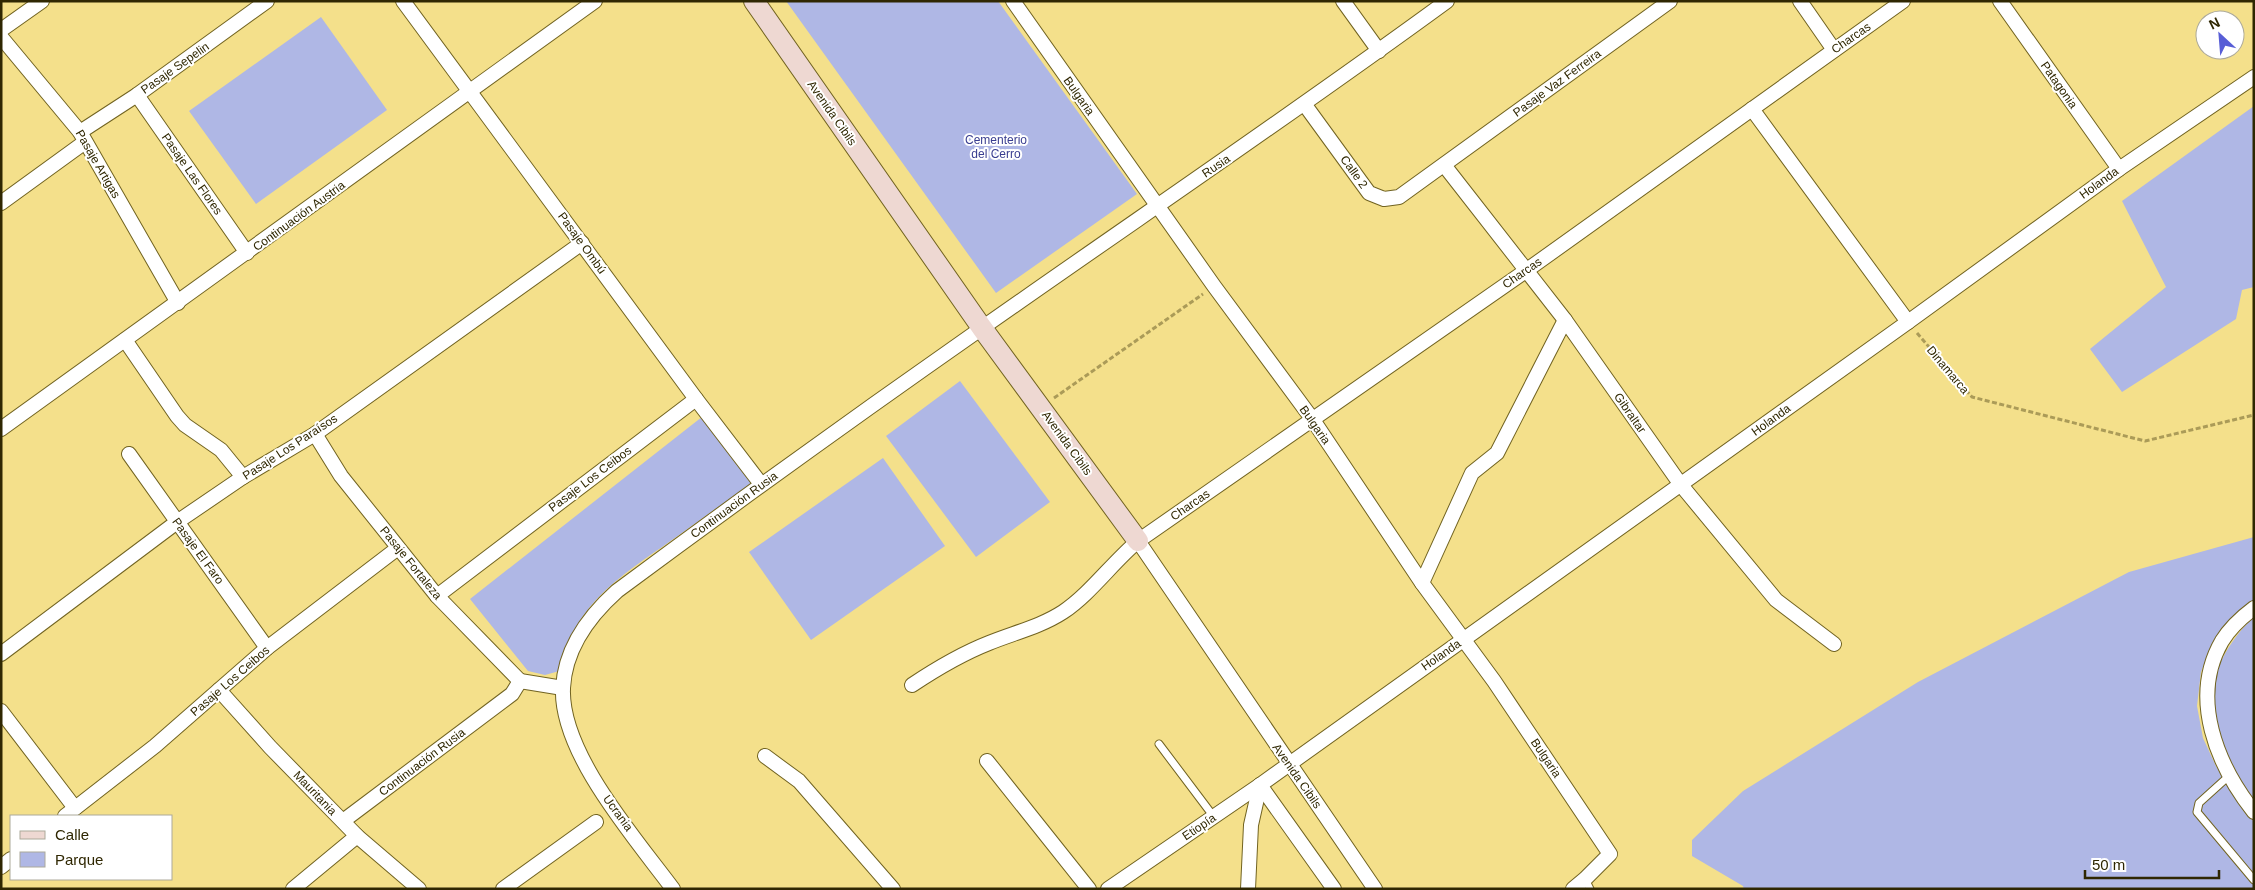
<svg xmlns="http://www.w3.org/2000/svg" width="2255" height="890" viewBox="0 0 2255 890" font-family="Arial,sans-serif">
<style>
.green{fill:#afb7e5}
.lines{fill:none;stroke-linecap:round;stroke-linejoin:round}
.lane-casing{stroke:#716321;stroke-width:9}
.street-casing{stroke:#716321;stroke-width:16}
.secondary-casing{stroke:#716321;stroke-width:22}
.path{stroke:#ab9b58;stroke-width:3;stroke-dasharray:5 2.5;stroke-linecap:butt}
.lane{stroke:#fff;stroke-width:7}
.street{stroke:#fff;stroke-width:14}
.secondary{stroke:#eed8d2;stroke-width:20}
.labels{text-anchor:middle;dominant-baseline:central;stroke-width:4;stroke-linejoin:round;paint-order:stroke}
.street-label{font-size:12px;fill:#2f2702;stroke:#fff}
.park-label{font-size:12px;fill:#393d90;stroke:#fff}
</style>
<rect width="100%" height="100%" fill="#f4e08b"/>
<!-- green -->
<g class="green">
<path d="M786 1H998L1137 194 996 293Z"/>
<path d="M321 17 387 110 256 204 189 111Z"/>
<path d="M2254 106V287L2242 290 2236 319 2122 392 2090 349 2166 287 2122 201Z"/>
<path d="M960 381 1050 502 976 557 886 436Z"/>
<path d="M707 413 756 480C729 499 702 519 675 538 628 571 568 607 563 670L545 675 528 671 470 599Z"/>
<path d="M883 458 945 546 811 640 749 552Z"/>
<path d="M2254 537V601L2228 622 2215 638 2201 672 2197 706 2203 738 2216 766 2236 799 2254 822V889H1744L1743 886 1692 856V840L1743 791 1918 682 2129 572Z"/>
<path d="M2254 617V804C2240 787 2225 760 2218 740 2214 724 2210 685 2217 670 2225 651 2238 631 2254 617Z"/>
</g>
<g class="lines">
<!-- lane casing -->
<g class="lane-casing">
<g id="lane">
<path d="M1159 744 1214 817"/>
<path d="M2230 775 2199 803 2197 812 2254 880"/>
<path d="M1585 879 1590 889"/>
</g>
</g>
<!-- street casing -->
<g class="street-casing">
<g id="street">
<path d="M403 1 696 399 761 484"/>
<path d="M1013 1 1214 286 1313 420 1422 583 1494 681 1610 854 1585 879 1573 889"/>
<path d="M1343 1 1379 51"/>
<path d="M1800 1 1834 50"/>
<path d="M2000 1 2119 169"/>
<path d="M1 30 42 1"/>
<path d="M1 37 80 132 178 303"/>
<path d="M137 95 247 253"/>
<path d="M1305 105 1369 193 1384 199 1399 197 1670 1"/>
<path d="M1752 109 1908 322"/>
<path d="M80 132 137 95 267 1"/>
<path d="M1444 165 1565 320 1681 485 1776 600 1834 644"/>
<path d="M1 203 85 142"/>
<path d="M125 340 177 416 185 425 221 450 243 477"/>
<path d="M1 429 595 1"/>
<path d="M315 434 341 476 437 596 520 681"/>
<path d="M129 454 267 648"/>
<path d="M1138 541 1375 889"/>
<path d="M1422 583 1472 473 1497 453 1565 320"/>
<path d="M437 596 696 399"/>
<path d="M2254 608C2242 617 2230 628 2222 641 2189 698 2217 765 2254 812"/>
<path d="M1 654 177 522 243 477 315 434 582 243"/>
<path d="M520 681 563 688"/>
<path d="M912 685C936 669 961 654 989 643 1013 633 1040 627 1063 612 1090 594 1112 563 1138 541L1527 270 1903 1"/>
<path d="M219 690 270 747 357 836 419 889"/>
<path d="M1 711 75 808"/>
<path d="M765 756 799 781 893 889"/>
<path d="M987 761 1089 889"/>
<path d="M1260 785 1334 889"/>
<path d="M65 816 155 746 267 648 398 548"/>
<path d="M343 821 512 694 520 681"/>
<path d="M1 867 11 859"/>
<path d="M293 889 357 836"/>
<path d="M503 889 596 822"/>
<path d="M673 889C636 839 560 753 563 688 565 648 588 617 617 591 737 502 859 414 982 328 1137 219 1294 113 1447 1"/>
<path d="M1108 889 1260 785 1908 322 2119 169 2254 77"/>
<path d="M1248 889 1251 825 1260 785"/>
</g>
</g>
<!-- secondary casing -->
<g class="secondary-casing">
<path id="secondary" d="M754 1 982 328 1138 541"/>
</g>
<!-- path -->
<g class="path">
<path d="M1917 333 1972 397 2145 441 2254 415"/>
<path d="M1054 398 1203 294"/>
</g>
<!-- lane -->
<use href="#lane" class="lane"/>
<!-- street -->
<use href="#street" class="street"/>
<!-- secondary -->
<use href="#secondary" class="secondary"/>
</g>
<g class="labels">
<!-- street labels -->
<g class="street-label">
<text transform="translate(1851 38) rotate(-35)">Charcas</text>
<text transform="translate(175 68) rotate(-35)">Pasaje Sepelin</text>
<text transform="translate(1557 83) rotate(-36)">Pasaje Vaz Ferreira</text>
<text transform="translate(2059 85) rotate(55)">Patagonia</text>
<text transform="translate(1079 96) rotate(55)">Bulgaria</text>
<text transform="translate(832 113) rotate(55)">Avenida Cibils</text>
<text transform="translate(98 164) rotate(60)">Pasaje Artigas</text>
<text transform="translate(1216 166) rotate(-34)">Rusia</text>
<text transform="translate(1354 172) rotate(54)">Calle 2</text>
<text transform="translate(192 174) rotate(55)">Pasaje Las Flores</text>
<text transform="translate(2099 183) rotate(-36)">Holanda</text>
<text transform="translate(299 216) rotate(-36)">Continuación Austria</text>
<text transform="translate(582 243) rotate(54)">Pasaje Ombú</text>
<text transform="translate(1522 273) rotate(-35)">Charcas</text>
<text transform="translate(1948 370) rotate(50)">Dinamarca</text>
<text transform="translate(1630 413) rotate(55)">Gibraltar</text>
<text transform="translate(1771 420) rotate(-36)">Holanda</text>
<text transform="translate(1315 425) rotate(55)">Bulgaria</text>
<text transform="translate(1067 443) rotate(54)">Avenida Cibils</text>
<text transform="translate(290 447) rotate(-33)">Pasaje Los Paraísos</text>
<text transform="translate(590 479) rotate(-37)">Pasaje Los Ceibos</text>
<text transform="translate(734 505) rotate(-36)">Continuación Rusia</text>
<text transform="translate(1190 505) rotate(-35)">Charcas</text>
<text transform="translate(198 551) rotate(54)">Pasaje El Faro</text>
<text transform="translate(411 563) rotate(51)">Pasaje Fortaleza</text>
<text transform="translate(1441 655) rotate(-35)">Holanda</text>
<text transform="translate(230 681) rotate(-41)">Pasaje Los Ceibos</text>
<text transform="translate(1546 758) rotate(56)">Bulgaria</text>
<text transform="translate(422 762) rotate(-37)">Continuación Rusia</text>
<text transform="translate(1297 776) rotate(55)">Avenida Cibils</text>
<text transform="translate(315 793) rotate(46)">Mauritania</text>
<text transform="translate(618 813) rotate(54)">Ucrania</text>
<text transform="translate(1199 827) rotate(-34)">Etiopía</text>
</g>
<!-- park labels -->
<g class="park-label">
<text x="996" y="140">Cementerio<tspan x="996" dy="14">del Cerro</tspan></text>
</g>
</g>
<!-- border -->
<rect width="2255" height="890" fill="none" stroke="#2f2702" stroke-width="5"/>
<!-- legend -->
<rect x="10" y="815" width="162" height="65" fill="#ffffff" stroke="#aca99a"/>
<rect x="20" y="831" width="25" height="8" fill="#eed8d2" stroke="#aca99a"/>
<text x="55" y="840" font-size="15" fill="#2f2702">Calle</text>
<rect x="20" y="852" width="25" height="15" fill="#afb7e5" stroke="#aca99a"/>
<text x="55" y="865" font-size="15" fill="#2f2702">Parque</text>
<!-- north arrow -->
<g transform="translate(2220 35) rotate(334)"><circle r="24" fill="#ffffff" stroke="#aca99a"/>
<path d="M0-4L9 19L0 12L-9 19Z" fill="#585ed6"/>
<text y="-8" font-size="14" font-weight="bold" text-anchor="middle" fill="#2f2702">N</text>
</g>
<!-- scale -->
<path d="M2085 870v8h134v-8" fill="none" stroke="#2f2702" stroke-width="2.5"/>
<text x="2092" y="870" font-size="15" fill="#2f2702" stroke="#ffffff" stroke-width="4" paint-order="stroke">50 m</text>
</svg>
